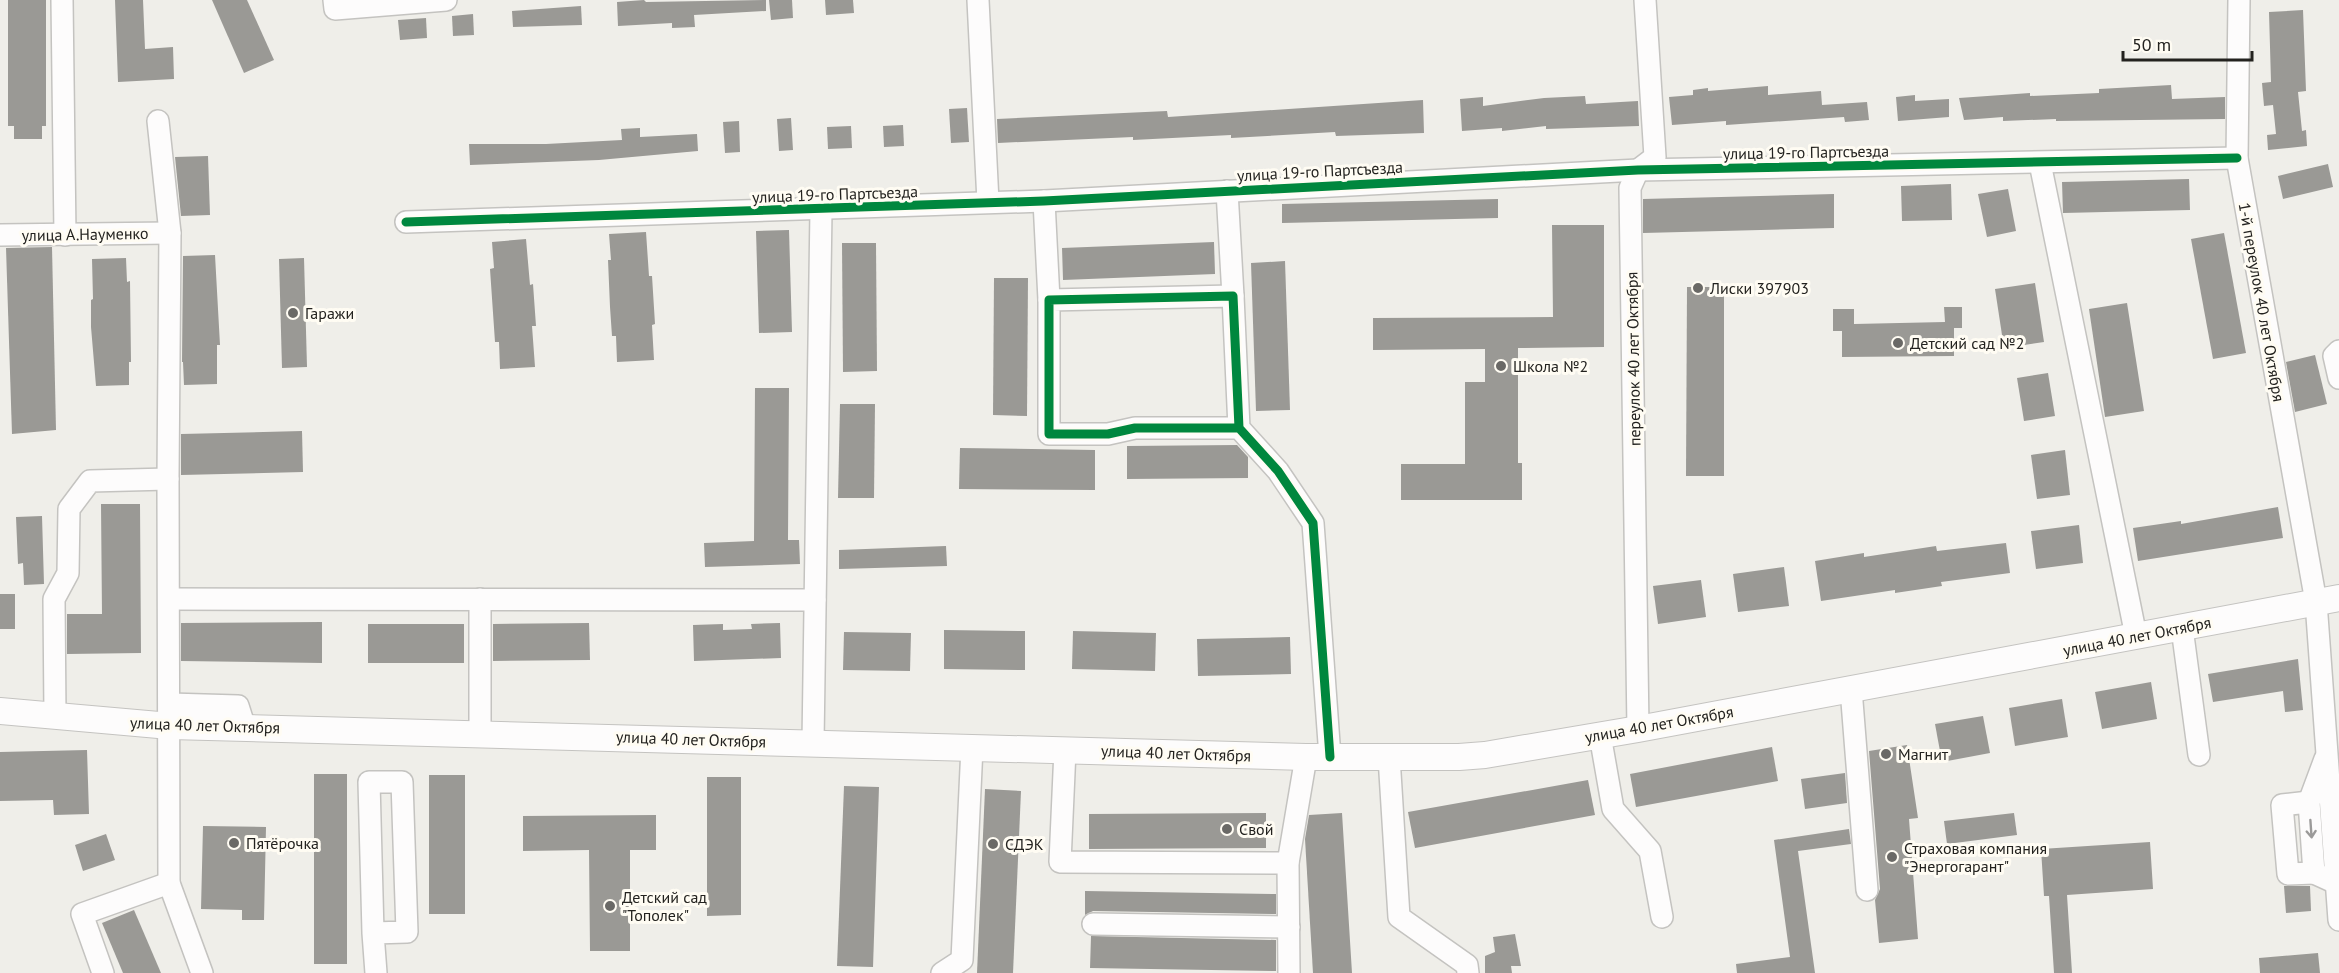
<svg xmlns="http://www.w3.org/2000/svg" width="2339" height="973" viewBox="0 0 2339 973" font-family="'PT Sans',sans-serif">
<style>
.building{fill:#9a9995}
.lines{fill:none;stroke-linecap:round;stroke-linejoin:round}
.minor-casing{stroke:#c4c3c0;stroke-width:24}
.major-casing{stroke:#c4c3c0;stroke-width:28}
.minor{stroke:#fdfcfc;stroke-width:21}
.major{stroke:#fdfcfc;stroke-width:26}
.cycleway-casing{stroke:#fffcf3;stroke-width:13}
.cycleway{stroke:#00873e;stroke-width:9}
.oneway{stroke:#9b9a99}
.poi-dot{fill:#6a6966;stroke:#fffcf3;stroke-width:2}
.labels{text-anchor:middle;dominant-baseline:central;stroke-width:6;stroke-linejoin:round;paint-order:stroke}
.street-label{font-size:16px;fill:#23221f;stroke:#fffcf3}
.poi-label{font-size:16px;fill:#23221f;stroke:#fffcf3;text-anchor:start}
</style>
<rect width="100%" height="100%" fill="#efeee9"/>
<!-- building -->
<g class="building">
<path d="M8 0H46V126H42V139H14V126H8Z"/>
<path d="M115 0H143L145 49 173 47 174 79 118 82Z"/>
<path d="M212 0H247L274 60 244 73Z"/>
<path d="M644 0 646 2 766 0V11L694 15 695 27 672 28V23L618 26 617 2Z"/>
<path d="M769 0H792L793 18 771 20Z"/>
<path d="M825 0H853L854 13 826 15Z"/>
<path d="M581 6 582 25 513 27 512 11Z"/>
<path d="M2303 10 2306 91 2298 92 2302 131 2306 130 2307 146 2268 150 2267 135 2276 134 2273 105 2264 106 2262 83 2271 82 2269 12Z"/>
<path d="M473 14 474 35 453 36 452 16Z"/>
<path d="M426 18 427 38 400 40 398 20Z"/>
<path d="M2171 85 2172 99 2225 97V119L2056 121V119L2003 121V117L1964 120 1959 98 2030 93V96L2099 93V89Z"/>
<path d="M1768 86V95L1821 91 1822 105 1867 102 1869 120 1845 122 1844 117 1726 125V121L1672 125 1669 97 1693 95V90L1708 88V91Z"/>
<path d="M1915 95V101L1949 99V117L1898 121 1896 97Z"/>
<path d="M1585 96 1586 104 1638 101 1639 126 1546 129V126L1502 131V128L1462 131 1460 99 1483 97V106L1544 98Z"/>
<path d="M1423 100 1424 133 1336 136 1335 132 1231 138V135L1133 140V137L998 143 997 119 1167 111 1168 117Z"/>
<path d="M967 108 969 142 951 143 949 109Z"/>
<path d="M791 118 793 150 779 151 777 119Z"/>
<path d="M739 121 740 152 725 153 723 122Z"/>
<path d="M903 125 904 146 884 147 883 126Z"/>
<path d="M851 126 852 148 828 149 827 127Z"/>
<path d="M640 128V137L697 134 698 151 599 160 470 165 469 144H546L622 140 621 129Z"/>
<path d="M208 156 210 215 181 216 175 157Z"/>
<path d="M2328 164 2333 187 2283 199 2278 176Z"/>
<path d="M2189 179 2190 210 2063 213 2062 182Z"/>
<path d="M1951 184 1952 220 1902 221 1901 186Z"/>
<path d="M2008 189 2016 231 1987 237 1978 194Z"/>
<path d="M1834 194V228L1643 233V199Z"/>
<path d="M1498 199V218L1282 223V204Z"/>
<path d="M1552 225H1604V347L1518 348V463H1522V500H1401V464H1465V382H1485V349L1373 350V318L1553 317Z"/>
<path d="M789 230 792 332 759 333 756 231Z"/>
<path d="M646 232 649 276H652L655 324 652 325 654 360 617 362 616 336H612L610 307 608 260H611L609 234Z"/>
<path d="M2224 233 2246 353 2213 359 2191 239Z"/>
<path d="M526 239 530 285 533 284 536 326H532L535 367 500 369 499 342H495L490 269 494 268 492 242Z"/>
<path d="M1214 242 1215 274 1063 280 1062 248Z"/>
<path d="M842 243H876L877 371 843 372Z"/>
<path d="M52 247 56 430 12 434 6 248Z"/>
<path d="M215 255 220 345H217V384L184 385 183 362H182L183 256Z"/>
<path d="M126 258 127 282 130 281 131 362H129V385L96 386 91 327V300L93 299 92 259Z"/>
<path d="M304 258 307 367 282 368 279 259Z"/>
<path d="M1285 261 1290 410 1256 411 1251 263Z"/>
<path d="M994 278H1028L1027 416 993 415Z"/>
<path d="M2035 283 2044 342 2004 348 1995 289Z"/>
<path d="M1687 287H1724V476H1686Z"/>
<path d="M2127 303 2144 411 2105 417 2089 309Z"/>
<path d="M1944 307H1962V328H1954V356L1842 357V331H1833V309H1854V324L1945 322Z"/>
<path d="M2315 355 2327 404 2295 412 2286 362Z"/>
<path d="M2048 373 2055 416 2024 421 2017 378Z"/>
<path d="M755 388H789L788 540H799L800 564 705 567 704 543 754 541Z"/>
<path d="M840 404H875L874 498H838Z"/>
<path d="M302 431 303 472 181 475V434Z"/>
<path d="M1237 445 1248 457V478L1127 479V446Z"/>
<path d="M960 448 1095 450V490L959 489Z"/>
<path d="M2065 450 2070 495 2037 499 2031 455Z"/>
<path d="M101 504H140L141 653 67 654V614H102Z"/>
<path d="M2278 507 2283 538 2138 561 2133 528 2181 521V524Z"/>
<path d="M42 516 44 584 24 585 23 563 18 564 16 517Z"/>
<path d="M2079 525 2083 563 2036 569 2031 531Z"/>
<path d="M2006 543 2010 573 1941 582 1942 586 1895 593V590L1821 601 1815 561 1864 553V557L1936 546 1937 551Z"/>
<path d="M946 546 947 566 839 569V550Z"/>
<path d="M1784 567 1789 606 1738 612 1733 574Z"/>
<path d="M1701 580 1706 617 1658 624 1653 586Z"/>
<rect x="0" y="594" width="15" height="35"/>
<path d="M322 622V663L181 661V623Z"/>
<path d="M589 623 590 660 493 661V624Z"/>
<path d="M780 623 781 658 694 661 693 625 723 624V630L752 629 751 624Z"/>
<rect x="368" y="624" width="96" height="39"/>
<path d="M944 630 1025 631V670L944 669Z"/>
<path d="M1073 631 1156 633 1155 671 1072 669Z"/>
<path d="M844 632 911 633 910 671 843 670Z"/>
<path d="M1290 637 1291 674 1198 676 1197 639Z"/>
<path d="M2298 659 2303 710 2285 712 2283 691 2213 702 2208 674Z"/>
<path d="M2151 682 2157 719 2102 729 2095 692Z"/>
<path d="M2062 699 2068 737 2015 746 2009 708Z"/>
<path d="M1983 716 1990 753 1942 762 1935 724Z"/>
<path d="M1907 745 1918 818 1909 819 1918 939 1879 943 1875 900 1880 889 1869 751Z"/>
<path d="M1772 747 1778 781 1636 807 1630 774Z"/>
<path d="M87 750 89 814 54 815 53 800 0 801V752Z"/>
<path d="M1845 773 1847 803 1805 809 1801 779Z"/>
<rect x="314" y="774" width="33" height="190"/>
<rect x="429" y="775" width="36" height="139"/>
<path d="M707 777H741V915L707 916Z"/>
<path d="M1588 780 1595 815 1415 848 1408 812Z"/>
<path d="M844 786 879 787 873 967 837 966Z"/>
<path d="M985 789 1021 791 1013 973H977Z"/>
<path d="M1266 813V848L1089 849V814Z"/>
<path d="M1342 813 1352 973H1313L1305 839 1309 815Z"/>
<path d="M2014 813 2017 835 1947 844 1944 821Z"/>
<path d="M656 815V850H630V951H590L589 850 523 851V816Z"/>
<path d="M203 826 266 827 264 920H242V910L201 909Z"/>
<path d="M1849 829 1851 844 1798 851 1815 973H1737L1736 964 1790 957 1774 840Z"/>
<path d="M106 834 115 860 83 871 75 845Z"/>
<path d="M2150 842 2153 889 2067 895 2072 973H2054L2049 896H2044L2041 849Z"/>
<path d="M2284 886H2310L2311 911 2286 913Z"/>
<path d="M1085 891 1276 894V914L1093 911 1085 915Z"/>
<path d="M134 910 161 973H123L102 923Z"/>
<path d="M1515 934 1521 966H1511L1512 973H1485V956L1495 952 1493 937Z"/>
<path d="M1091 936 1276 940V971L1090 968Z"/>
<path d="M2318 953 2320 973H2260L2259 958Z"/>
</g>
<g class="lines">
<!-- minor casing -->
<g class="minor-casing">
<g id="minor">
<path d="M62 0 65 235"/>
<path d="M334 0 335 9 446 0"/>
<path d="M978 0 988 202"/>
<path d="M2239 0 2237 158 2316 602 2339 920"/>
<path d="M158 121 170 233 168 479 169 883 202 973"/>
<path d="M2040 163 2136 636"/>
<path d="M1227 191 1233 296"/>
<path d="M1044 201 1049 300"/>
<path d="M406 222 1044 201 1638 170 2237 158"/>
<path d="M0 235 170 233"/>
<path d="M2339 351 2334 356 2339 378"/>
<path d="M1239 428H1135L1108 434H1049V300L1233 296 1239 428 1278 471 1313 523 1330 757"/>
<path d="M169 599 815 600"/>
<path d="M480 599V733"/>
<path d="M2182 628 2199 755"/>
<path d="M1851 689 1867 890"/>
<path d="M170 704 238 706 245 728"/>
<path d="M55 716 54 599 68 573 69 509 90 481 168 479"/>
<path d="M1638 729 1630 188 1638 170 1655 157 1645 0"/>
<path d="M1600 735 1613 809 1650 851 1662 917"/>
<path d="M813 742 821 210"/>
<path d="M1065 750 1060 862 1288 863"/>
<path d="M1389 757 1399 917 1467 965 1468 973"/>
<path d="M2325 759 2309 802 2314 873 2336 883"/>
<path d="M2309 802 2282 805 2288 874 2314 873"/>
<path d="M1093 924 1289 927"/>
<path d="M373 933 407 932 402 782H369L373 933 376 973"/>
<path d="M103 973 82 914 169 883"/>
<path d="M942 973 962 960 972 747"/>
<path d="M1289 973 1288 863 1306 757"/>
</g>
</g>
<!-- major casing -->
<g class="major-casing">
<path id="major" d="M0 711 170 726 1306 757H1459L1485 755 1638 729 2339 598"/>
</g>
<!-- minor -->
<use href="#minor" class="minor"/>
<!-- major -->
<use href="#major" class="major"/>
<!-- cycleway casing -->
<g class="cycleway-casing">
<g id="cycleway">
<path d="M406 222 1044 201 1638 170 2237 158"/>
<path d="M1239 428H1135L1108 434H1049V300L1233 296 1239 428 1278 471 1313 523 1330 757"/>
</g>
</g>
<!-- cycleway -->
<use href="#cycleway" class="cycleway"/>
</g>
<!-- one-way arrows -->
<defs><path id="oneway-shaft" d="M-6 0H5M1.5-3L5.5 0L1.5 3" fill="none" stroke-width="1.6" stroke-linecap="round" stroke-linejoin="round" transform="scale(1.5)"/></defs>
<use class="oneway" href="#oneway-shaft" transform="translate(2311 829) rotate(86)"/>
<!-- markers -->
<g class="poi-dot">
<circle cx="1698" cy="288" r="6"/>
<circle cx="293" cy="313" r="6"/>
<circle cx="1898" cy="343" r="6"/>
<circle cx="1501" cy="366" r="6"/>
<circle cx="1886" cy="754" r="6"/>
<circle cx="1227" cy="829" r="6"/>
<circle cx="234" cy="843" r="6"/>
<circle cx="993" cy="844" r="6"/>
<circle cx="1892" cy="857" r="6"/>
<circle cx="610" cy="906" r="6"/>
</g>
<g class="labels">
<!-- street labels -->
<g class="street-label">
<text transform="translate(1806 152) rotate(-1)">улица 19-го Партсъезда</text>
<text transform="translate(1320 171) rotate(-3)">улица 19-го Партсъезда</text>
<text transform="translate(835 194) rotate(-2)">улица 19-го Партсъезда</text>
<text transform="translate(85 234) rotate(-1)">улица А.Науменко</text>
<text transform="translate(2262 302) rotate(80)">1-й переулок 40 лет Октября</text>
<text transform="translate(1633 359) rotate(-91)">переулок 40 лет Октября</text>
<text transform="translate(2137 636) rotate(-11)">улица 40 лет Октября</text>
<text transform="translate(1659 724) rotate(-10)">улица 40 лет Октября</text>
<text transform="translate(205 725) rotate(2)">улица 40 лет Октября</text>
<text transform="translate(691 739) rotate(2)">улица 40 лет Октября</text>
<text transform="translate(1176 753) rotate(2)">улица 40 лет Октября</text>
</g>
<!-- poi labels -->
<g class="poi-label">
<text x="1710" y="288">Лиски 397903</text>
<text x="305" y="313">Гаражи</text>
<text x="1910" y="343">Детский сад №2</text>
<text x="1513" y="366">Школа №2</text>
<text x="1898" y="754">Магнит</text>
<text x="1239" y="829">Свой</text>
<text x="246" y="843">Пятёрочка</text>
<text x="1005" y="844">СДЭК</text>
<text x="1904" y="848">Страховая компания<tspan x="1904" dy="18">"Энергогарант"</tspan></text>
<text x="622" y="897">Детский сад<tspan x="622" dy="18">"Тополек"</tspan></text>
</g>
</g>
<!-- scale -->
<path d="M2123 51v9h129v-9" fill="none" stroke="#23221f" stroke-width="3"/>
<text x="2132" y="51" font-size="18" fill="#23221f" stroke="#fffcf3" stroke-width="4.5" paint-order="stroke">50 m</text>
</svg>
